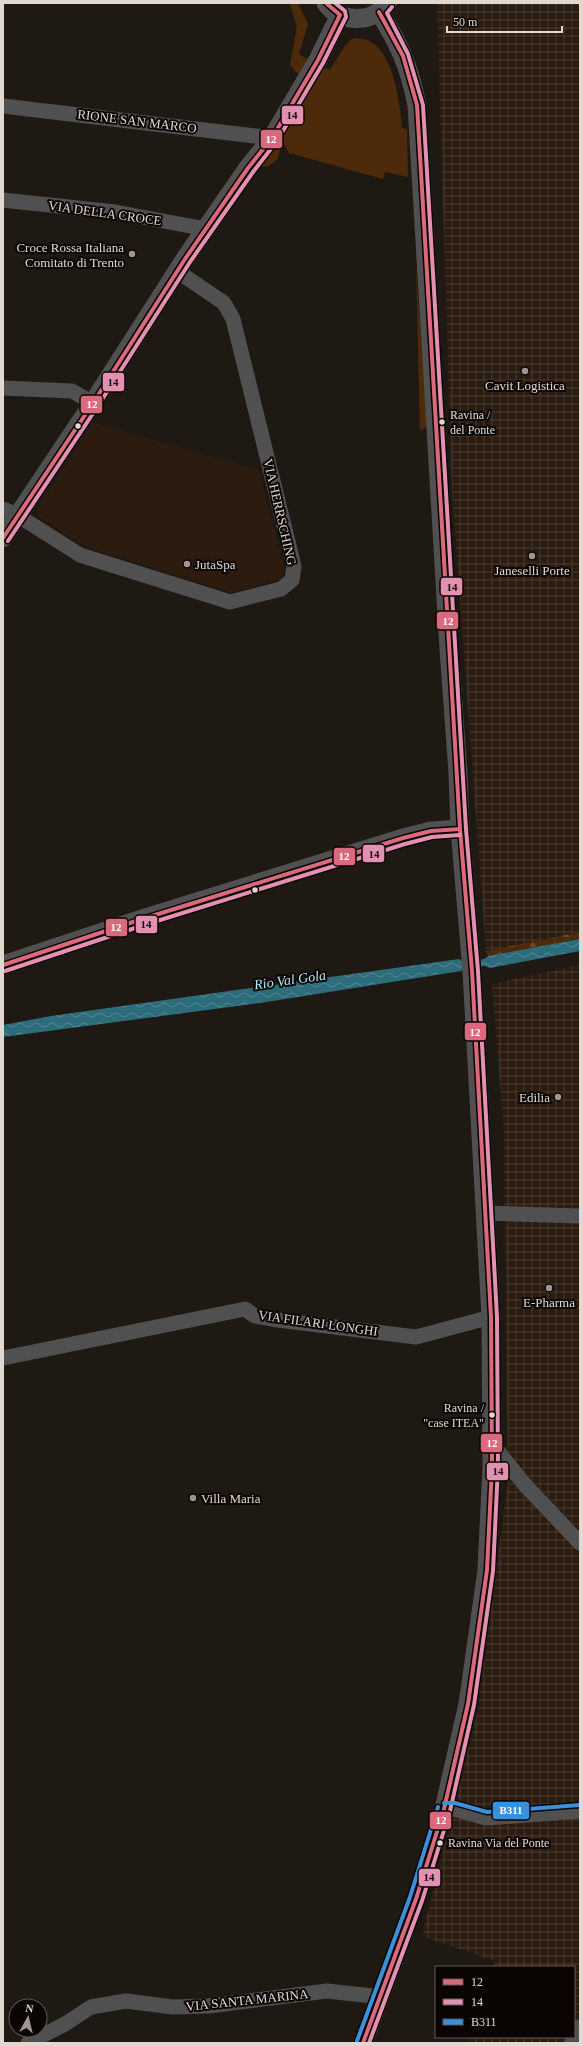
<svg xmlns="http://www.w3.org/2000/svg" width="583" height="2046" viewBox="0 0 583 2046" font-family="Georgia,serif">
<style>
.built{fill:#2c1c10}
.industrial{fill:url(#industrial-grid)}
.green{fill:#4d2a0a}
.forest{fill:url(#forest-firs)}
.water{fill:url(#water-waves)}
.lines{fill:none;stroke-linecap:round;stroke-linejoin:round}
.minor{stroke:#505050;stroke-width:15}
.tertiary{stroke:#505050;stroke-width:19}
.bus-1-casing{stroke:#0a0503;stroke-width:7}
.bus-2-casing{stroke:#0a0503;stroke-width:7}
.bus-3-casing{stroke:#0a0503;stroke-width:7}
.bus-1{stroke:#db697d;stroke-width:4}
.bus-2{stroke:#e490b0;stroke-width:4}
.bus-3{stroke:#3a90db;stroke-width:4}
.poi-dot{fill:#9d9590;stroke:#0a0503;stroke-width:1.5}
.bus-dot{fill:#e1d8d2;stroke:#0a0503;stroke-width:1.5}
.labels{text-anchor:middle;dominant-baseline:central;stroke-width:4;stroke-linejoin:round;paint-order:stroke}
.bus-label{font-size:12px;fill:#e1d8d2;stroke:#0a0503;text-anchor:start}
.street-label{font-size:13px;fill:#e1d8d2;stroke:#0a0503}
.poi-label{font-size:13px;fill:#e1d8d2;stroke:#0a0503}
.water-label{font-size:14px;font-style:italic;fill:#b0e9f8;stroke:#0a0503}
.line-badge{stroke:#0a0503;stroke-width:1.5}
.badge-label{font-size:11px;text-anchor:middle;font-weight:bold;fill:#fff}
.pale-badge-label{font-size:11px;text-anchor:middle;font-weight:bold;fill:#111}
</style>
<defs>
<pattern id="industrial-grid" width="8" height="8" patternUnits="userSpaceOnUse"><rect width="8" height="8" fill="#2c1c10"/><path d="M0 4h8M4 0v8" fill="none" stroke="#4a3c32"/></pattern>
<pattern id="forest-firs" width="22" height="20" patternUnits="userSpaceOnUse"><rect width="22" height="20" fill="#4d2a0a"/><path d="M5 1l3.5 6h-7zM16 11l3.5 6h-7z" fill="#66482d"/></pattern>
<pattern id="water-waves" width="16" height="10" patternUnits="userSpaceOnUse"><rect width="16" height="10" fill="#2c6c7b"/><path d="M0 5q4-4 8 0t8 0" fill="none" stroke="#548793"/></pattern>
</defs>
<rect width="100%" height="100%" fill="#1f1914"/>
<!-- built -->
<path class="built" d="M93 422 259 470 283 563 285 571 283 578 279 580 231 593 84 546 39 516 38 507Z"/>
<!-- industrial -->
<g class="industrial">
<path d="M437 3H580V932L486 951 452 491Z"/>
<path d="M580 965V2043H468L470 2037H574V1967H493L495 1961 422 1936 478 1710 508 1481 504 1132 492 984Z"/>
</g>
<!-- green -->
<g class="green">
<path d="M289 3H298L308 24 299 54 307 59 299 75 290 65 297 26Z"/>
<path d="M352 39C392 32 400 101 402 128L407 129 408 177 385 172 383 179 289 153 284 144 280 150 278 159 267 167 261 166 323 67 330 70 344 47Z"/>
<path d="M416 266 427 426 420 431Z"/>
</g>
<!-- forest -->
<path class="forest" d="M580 932V939L488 956 486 951Z"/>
<!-- water -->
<path class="water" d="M580 939V951L490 968 485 966 464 968 461 971 260 1003 3 1037V1025L51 1016 459 959C464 964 484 961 488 956Z"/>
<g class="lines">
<!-- minor -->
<g class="minor">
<path d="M3 106 272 138"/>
<path d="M3 200 115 212 206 229"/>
<path d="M3 388 72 391 93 403"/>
<path d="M3 509 17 515 80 555 230 602 281 589 292 580 294 566 233 319 224 303 177 271"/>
<path d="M484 1213 580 1216"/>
<path d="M3 1358 245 1309 255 1316 278 1320 416 1337 491 1317"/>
<path d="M493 1445 525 1485 580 1543"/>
<path d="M444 1809H454L486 1818 580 1811"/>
<path d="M28 2043 65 2024 91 2007 126 2001 173 2007 209 2006 327 1991 382 1997"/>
<path d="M572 2043 580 2027"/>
</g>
<!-- tertiary -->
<g class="tertiary">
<path d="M326 3C340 23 372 24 387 4"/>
<path d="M3 538 93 403 185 259 248 168 272 138 318 60 340 15"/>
<path d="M3 965 142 919 403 838 431 831 460 829"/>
<path d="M363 2043 416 1899 444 1809 468 1704 487 1570 492 1467 491 1317 472 971 460 829 458 773 449 649 417 105C409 66 400 45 379 12"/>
</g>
<!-- bus-1 casing -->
<g class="bus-1-casing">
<g id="bus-1">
<path d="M3 538 93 403 185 259 248 168 272 138 318 60 340 15 326 3"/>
<path d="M3 965 142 919 403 838 431 831 460 829"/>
<path d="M363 2043 416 1899 444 1809 468 1704 487 1570 492 1467 491 1317 472 971 460 829 417 105 403 56 379 12"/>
</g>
</g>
<!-- bus-2 casing -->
<g class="bus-2-casing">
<g id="bus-2">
<path d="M8 541 98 406 190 262 253 172 277 141 323 63 346 17 345 11 335 3"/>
<path d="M5 971 144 925 405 844 432 837 460 835"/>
<path d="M369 2043 422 1901 450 1811 474 1705 493 1571 498 1467 497 1317 478 971 466 829 423 105 408 54 387 13 392 7"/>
</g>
</g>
<!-- bus-3 casing -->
<g class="bus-3-casing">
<g id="bus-3">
<path d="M444 1803H455L487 1812 580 1805"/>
<path d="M357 2041 410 1897 438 1807"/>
</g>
</g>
<!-- bus-1 -->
<use href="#bus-1" class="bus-1"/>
<!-- bus-2 -->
<use href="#bus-2" class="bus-2"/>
<!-- bus-3 -->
<use href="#bus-3" class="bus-3"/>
</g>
<!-- markers -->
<g class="poi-dot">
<circle cx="132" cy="254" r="4"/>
<circle cx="525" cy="371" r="4"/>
<circle cx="532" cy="556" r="4"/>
<circle cx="187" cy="564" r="4"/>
<circle cx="558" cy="1097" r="4"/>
<circle cx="549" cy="1288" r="4"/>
<circle cx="193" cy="1498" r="4"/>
</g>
<g class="bus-dot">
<circle cx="442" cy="422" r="3.5"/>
<circle cx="78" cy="426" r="3.5"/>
<circle cx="255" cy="890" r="3.5"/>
<circle cx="492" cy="1415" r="3.5"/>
<circle cx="440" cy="1843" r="3.5"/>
</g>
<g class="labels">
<!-- bus labels -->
<g class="bus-label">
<text x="450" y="415">Ravina /<tspan x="450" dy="15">del Ponte</tspan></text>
<text x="484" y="1408" text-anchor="end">Ravina /<tspan x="484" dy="15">"case ITEA"</tspan></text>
<text x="448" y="1843">Ravina Via del Ponte</text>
</g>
<!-- street labels -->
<g class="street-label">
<text transform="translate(137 121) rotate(7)">RIONE SAN MARCO</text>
<text transform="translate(105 213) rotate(8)">VIA DELLA CROCE</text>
<text transform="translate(280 512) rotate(77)">VIA HERRSCHING</text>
<text transform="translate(318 1323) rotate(8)">VIA FILARI LONGHI</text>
<text transform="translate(247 2000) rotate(-6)">VIA SANTA MARINA</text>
</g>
<!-- poi labels -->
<g class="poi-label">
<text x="124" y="247" text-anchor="end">Croce Rossa Italiana<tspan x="124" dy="15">Comitato di Trento</tspan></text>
<text x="525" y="385">Cavit Logistica</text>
<text x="195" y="564" text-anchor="start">JutaSpa</text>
<text x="532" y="570">Janeselli Porte</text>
<text x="550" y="1097" text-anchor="end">Edilia</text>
<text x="549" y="1302">E-Pharma</text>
<text x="201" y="1498" text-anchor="start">Villa Maria</text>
</g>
<!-- water labels -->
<g class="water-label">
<text transform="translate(290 980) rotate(-8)">Rio Val Gola</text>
</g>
</g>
<g class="line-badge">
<rect x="281" y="105" width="23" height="20" rx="4" fill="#e490b0"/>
<rect x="260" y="129" width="23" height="20" rx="4" fill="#db697d"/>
<rect x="102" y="372" width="23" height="20" rx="4" fill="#e490b0"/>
<rect x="80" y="395" width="23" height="19" rx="4" fill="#db697d"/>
<rect x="440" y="577" width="23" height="19" rx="4" fill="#e490b0"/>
<rect x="436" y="611" width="23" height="19" rx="4" fill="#db697d"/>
<rect x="362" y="844" width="23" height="19" rx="4" fill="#e490b0"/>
<rect x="333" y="847" width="23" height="19" rx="4" fill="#db697d"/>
<rect x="135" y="915" width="23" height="19" rx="4" fill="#e490b0"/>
<rect x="105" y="918" width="23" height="19" rx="4" fill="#db697d"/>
<rect x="464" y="1022" width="23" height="19" rx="4" fill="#db697d"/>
<rect x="480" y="1433" width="23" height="20" rx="4" fill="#db697d"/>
<rect x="486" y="1462" width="23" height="19" rx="4" fill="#e490b0"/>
<rect x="492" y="1801" width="38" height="19" rx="4" fill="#3a90db"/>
<rect x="429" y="1811" width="23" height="19" rx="4" fill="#db697d"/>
<rect x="418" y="1868" width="23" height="19" rx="4" fill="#e490b0"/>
</g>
<g class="badge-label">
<text x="271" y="143">12</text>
<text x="92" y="408">12</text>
<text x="448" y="625">12</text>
<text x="344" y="860">12</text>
<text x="116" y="931">12</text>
<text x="475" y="1036">12</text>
<text x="492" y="1447">12</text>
<text x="511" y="1814">B311</text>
<text x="441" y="1824">12</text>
</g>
<g class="pale-badge-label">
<text x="292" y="119">14</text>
<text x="113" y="386">14</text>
<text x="452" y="591">14</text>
<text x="374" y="858">14</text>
<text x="146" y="928">14</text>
<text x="498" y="1475">14</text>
<text x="429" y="1881">14</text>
</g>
<!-- border -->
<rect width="583" height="2046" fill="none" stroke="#e1d8d2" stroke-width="8"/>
<!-- legend -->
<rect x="435" y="1966" width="140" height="72" fill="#0a0503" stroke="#605956"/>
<rect x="443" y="1979" width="20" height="6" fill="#db697d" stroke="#605956"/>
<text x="471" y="1986" font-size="12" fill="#e1d8d2">12</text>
<rect x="443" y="1999" width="20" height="6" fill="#e490b0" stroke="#605956"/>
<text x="471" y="2006" font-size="12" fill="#e1d8d2">14</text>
<rect x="443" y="2019" width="20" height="6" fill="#3a90db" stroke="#605956"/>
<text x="471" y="2026" font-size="12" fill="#e1d8d2">B311</text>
<!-- north arrow -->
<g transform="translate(28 2018) rotate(8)"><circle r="19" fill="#0a0503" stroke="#605956"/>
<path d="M0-3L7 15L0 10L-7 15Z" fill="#9d9590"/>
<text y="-6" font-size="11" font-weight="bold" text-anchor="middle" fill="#e1d8d2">N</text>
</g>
<!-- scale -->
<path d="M447 26v6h115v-6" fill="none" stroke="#e1d8d2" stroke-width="2"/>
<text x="453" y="26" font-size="12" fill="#e1d8d2" stroke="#0a0503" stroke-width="3" paint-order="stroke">50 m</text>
</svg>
